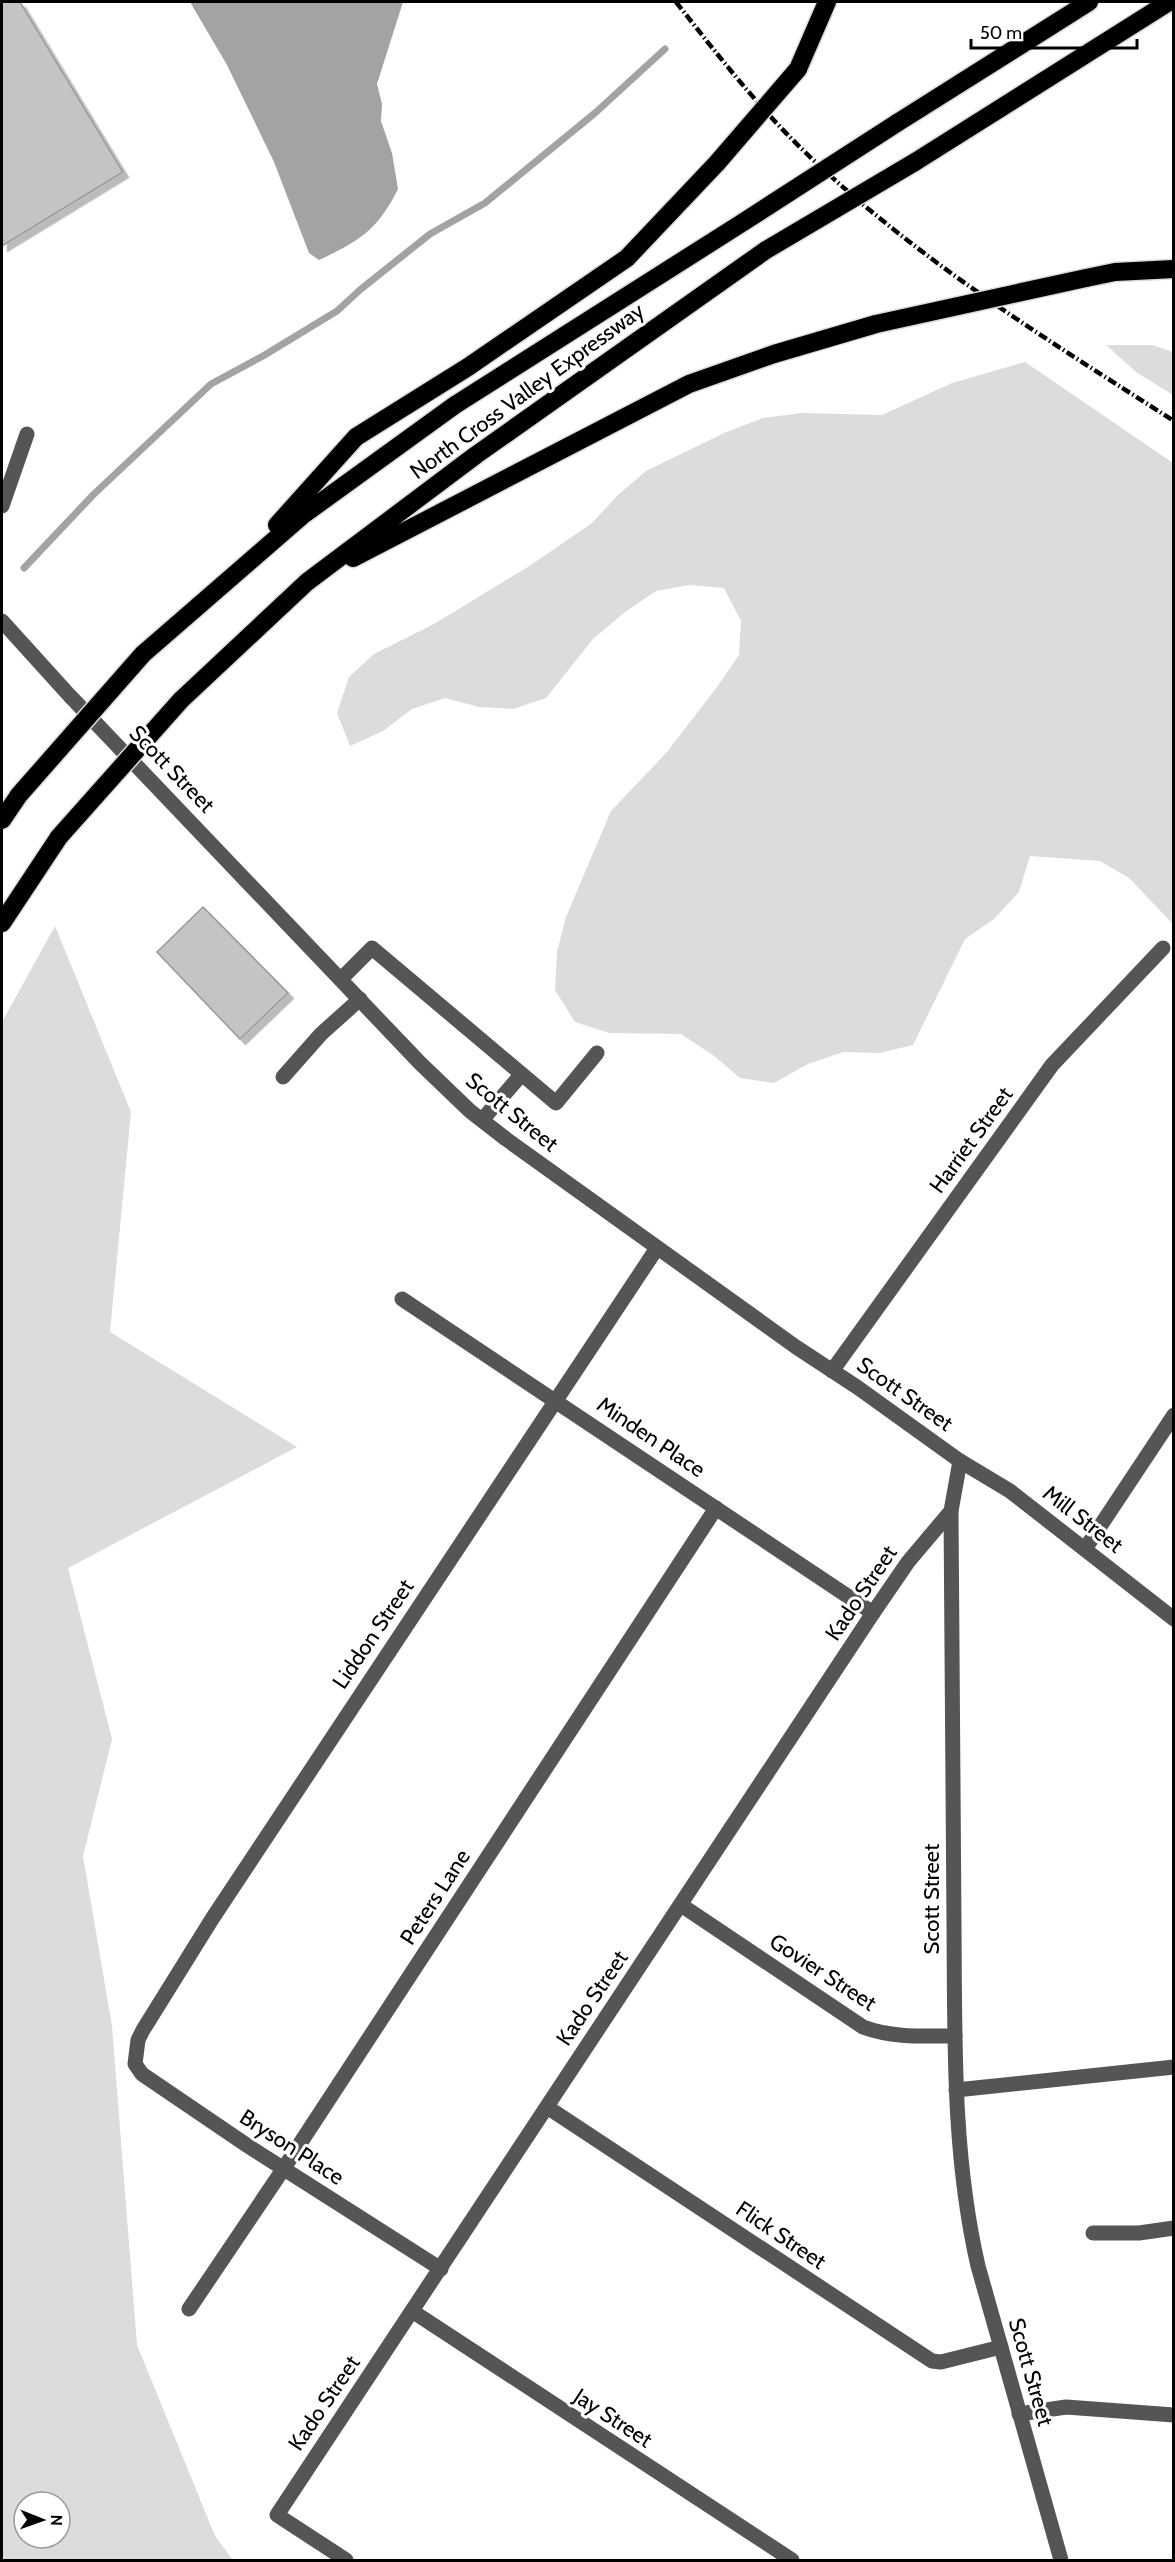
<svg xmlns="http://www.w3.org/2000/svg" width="1175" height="2562" viewBox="0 0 1175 2562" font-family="Cabin,sans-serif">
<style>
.green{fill:#dcdcdc;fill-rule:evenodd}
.water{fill:#a3a3a3}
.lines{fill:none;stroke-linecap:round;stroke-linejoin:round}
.stream{stroke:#a3a3a3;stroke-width:7}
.building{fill:#c4c4c4;stroke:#999;stroke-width:1.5;filter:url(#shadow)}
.highway-casing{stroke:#dbdbdb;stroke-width:21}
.minor{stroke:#555;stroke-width:15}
.highway{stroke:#000;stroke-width:18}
.rail{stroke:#000;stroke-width:4.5;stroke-dasharray:9 3 1.5 3;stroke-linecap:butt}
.highway-bridge-casing{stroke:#dbdbdb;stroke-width:21;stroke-linecap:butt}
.highway-bridge{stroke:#000;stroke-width:18}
.labels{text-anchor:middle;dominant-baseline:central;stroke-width:6;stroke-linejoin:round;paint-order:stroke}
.street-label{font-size:22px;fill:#000;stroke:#fff}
</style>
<defs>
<filter id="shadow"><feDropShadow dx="5.5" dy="5.5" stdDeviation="0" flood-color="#0004"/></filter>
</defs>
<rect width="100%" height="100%" fill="#fff"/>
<!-- green -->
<g class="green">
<path d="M1106 345H1152L1173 352V395L1136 372Z"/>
<path d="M1025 362 1173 463V924L1129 878 1100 861 1030 856 1019 892 994 919 965 939 913 1045 879 1053 843 1052 808 1064 774 1083 740 1078 713 1055 681 1034 609 1033 575 1022 555 990 557 952 566 917 611 811 667 752 717 687 739 655 741 621 724 588 690 585 656 591 625 612 593 639 546 698 513 709 479 707 445 698 412 709 383 731 350 746 337 713 349 677 374 654 434 624 531 565 592 523 618 495 646 471 724 433 763 418 801 413 882 415 952 383Z"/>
<path d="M55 926 131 1112 110 1332 297 1447 68 1568 112 1739 83 1856 112 2026 137 2345 215 2536 233 2560H2V1022ZM24 2502H60V2538H24Z"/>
</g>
<!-- water -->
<path class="water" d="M190 2H403L377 84 382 104 381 121 392 153 398 189C377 231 359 241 319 260L309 253 274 162 227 65Z"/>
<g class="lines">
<!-- stream -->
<path class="stream" d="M24 568 93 495 211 384 263 356 337 311 361 289 430 234 485 203 595 113 665 49"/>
</g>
<!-- building -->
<g class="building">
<path d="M2 2H20L123 172 2 246Z"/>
<path d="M203 907 288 993 240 1039 157 952Z"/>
</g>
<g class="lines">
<!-- highway casing -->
<g class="highway-casing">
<g id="highway">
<path d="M798 69 827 2"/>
<path d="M897 123 1089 2"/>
<path d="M915 162 1169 2"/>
<path d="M1086 278 1115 272 1174 269"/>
<path d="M277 525 356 437 468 367 627 258 717 163"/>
<path d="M353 558 689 384 774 354 876 324"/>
<path d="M143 654 303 515 455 405 745 221"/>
<path d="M181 700 307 582 476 455 766 250"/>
<path d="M2 820 19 795"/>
<path d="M2 923 59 837"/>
</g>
</g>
<!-- minor -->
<g class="minor">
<path d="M2 506 27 434"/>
<path d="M2 621 69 695 420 1063 470 1111 506 1139 796 1347 857 1387 960 1461 1010 1491 1174 1619"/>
<path d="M341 979 372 948 556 1103 597 1053"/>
<path d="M283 1077 321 1034 360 999"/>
<path d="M482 1120 521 1075"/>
<path d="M402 1299 873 1613"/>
<path d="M832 1371 1052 1065 1163 948"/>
<path d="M960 1461 951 1511C952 1648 953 1786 954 1923 955 2038 952 2153 978 2266L1061 2560"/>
<path d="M1085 1549 1174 1415"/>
<path d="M681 1905 863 2027C892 2038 924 2036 955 2036"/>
<path d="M956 2090 1174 2067"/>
<path d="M547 2107 932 2361 941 2362 1001 2347"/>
<path d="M1093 2233H1139L1174 2228"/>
<path d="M441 2269 248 2146 142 2074 135 2064 138 2040 143 2030 212 1919 657 1248"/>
<path d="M189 2309 284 2168 716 1508"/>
<path d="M412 2311 792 2560"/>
<path d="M1019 2414 1066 2407 1174 2415"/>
<path d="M346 2560 277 2515 873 1613 908 1562 951 1511"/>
</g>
<!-- highway -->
<use href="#highway" class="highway"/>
<!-- rail -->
<path class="rail" d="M676 2C717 54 758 107 806 153 916 259 1046 339 1174 421"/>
<!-- highway-bridge casing -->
<g class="highway-bridge-casing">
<g id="highway-bridge">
<path d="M717 163 798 69"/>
<path d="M745 221 897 123"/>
<path d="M766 250 915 162"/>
<path d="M876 324 1086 278"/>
<path d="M19 795 143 654"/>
<path d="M59 837 181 700"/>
</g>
</g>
<!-- highway-bridge -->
<use href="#highway-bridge" class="highway-bridge"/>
</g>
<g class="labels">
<!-- street labels -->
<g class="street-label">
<text transform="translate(527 391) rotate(-36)">North Cross Valley Expressway</text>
<text transform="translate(172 769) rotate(46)">Scott Street</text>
<text transform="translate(512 1112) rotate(39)">Scott Street</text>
<text transform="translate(971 1140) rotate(-54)">Harriet Street</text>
<text transform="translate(905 1394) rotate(35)">Scott Street</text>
<text transform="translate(651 1437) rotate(34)">Minden Place</text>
<text transform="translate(1083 1519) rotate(38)">Mill Street</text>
<text transform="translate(861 1593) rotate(-56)">Kado Street</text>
<text transform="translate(373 1634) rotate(-56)">Liddon Street</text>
<text transform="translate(435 1897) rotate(-57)">Peters Lane</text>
<text transform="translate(931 1899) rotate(-90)">Scott Street</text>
<text transform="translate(823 1972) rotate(33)">Govier Street</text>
<text transform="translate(592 1998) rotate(-56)">Kado Street</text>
<text transform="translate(292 2147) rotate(33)">Bryson Place</text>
<text transform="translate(781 2235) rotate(34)">Flick Street</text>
<text transform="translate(1031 2372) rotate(74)">Scott Street</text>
<text transform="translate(324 2403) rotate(-56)">Kado Street</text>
<text transform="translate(613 2418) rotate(33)">Jay Street</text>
</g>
</g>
<!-- border -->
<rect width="1175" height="2562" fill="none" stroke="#000000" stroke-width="6"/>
<!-- north arrow -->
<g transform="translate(42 2520) rotate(91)"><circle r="28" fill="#ffffff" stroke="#999999" stroke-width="1.5"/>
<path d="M0-4.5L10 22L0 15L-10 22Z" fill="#000000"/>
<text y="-9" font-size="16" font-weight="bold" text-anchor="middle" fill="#000000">N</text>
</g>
<!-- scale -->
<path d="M971 39v9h166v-9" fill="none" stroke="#000000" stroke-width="3"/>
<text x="980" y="39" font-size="18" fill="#000000" stroke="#ffffff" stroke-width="4.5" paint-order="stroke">50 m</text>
</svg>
